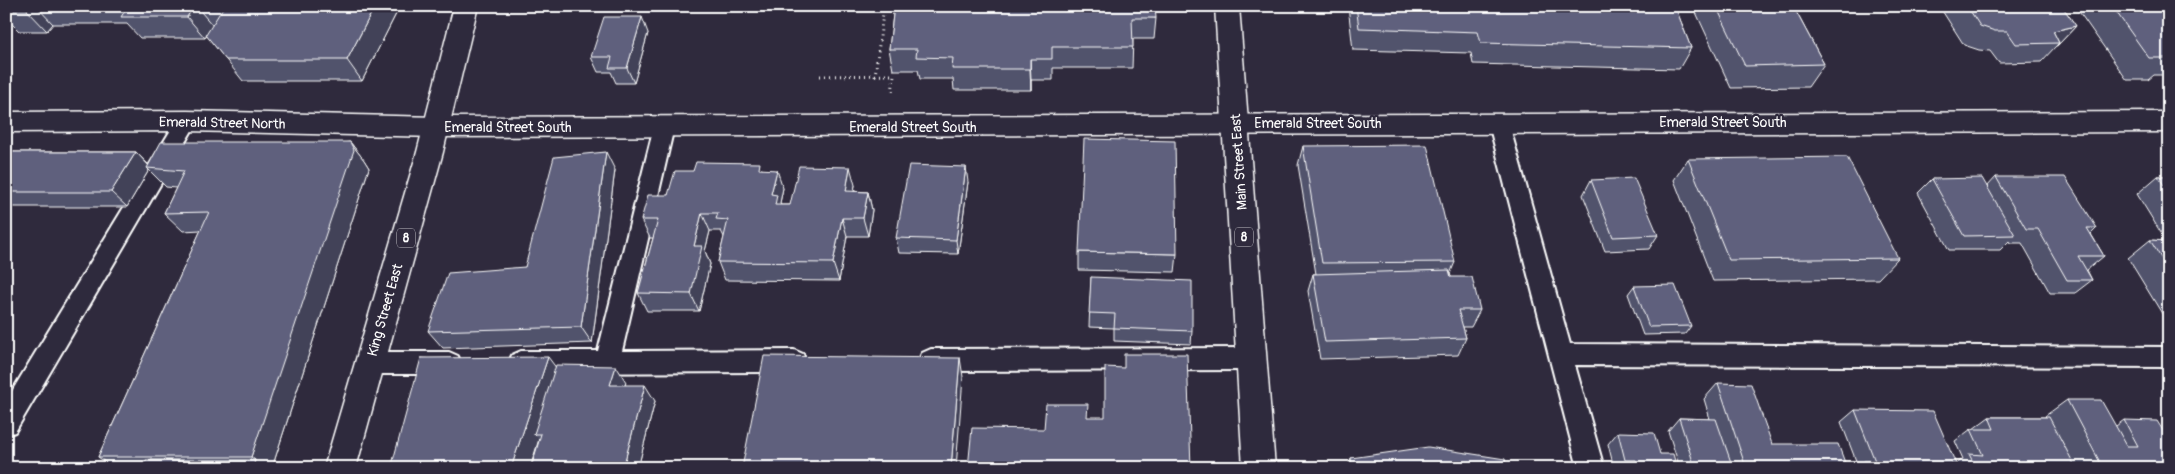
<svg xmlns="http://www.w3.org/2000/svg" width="2175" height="474" viewBox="0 0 2175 474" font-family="Pangolin,sans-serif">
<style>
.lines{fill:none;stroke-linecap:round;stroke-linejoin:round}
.service-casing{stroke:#fff;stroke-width:4}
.minor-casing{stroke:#fff;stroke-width:3}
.primary-casing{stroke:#fff;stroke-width:3}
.path{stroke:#fff;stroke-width:3;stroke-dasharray:1 4;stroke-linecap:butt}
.service{fill:#2f2a3d;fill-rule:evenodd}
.minor{fill:#2f2a3d;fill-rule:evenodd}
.primary{fill:#2f2a3d;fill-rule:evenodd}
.wall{fill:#51536c;stroke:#fff}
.shaded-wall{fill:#424358;stroke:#fff}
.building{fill:#5e607d;stroke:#fff}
.labels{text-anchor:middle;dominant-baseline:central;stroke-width:4.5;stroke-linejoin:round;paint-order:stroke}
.shield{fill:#2f2a3d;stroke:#c1bfc5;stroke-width:1}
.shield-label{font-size:12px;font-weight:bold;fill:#fff}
.street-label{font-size:14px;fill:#fff;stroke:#2f2a3d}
</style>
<rect width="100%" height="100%" fill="#2f2a3d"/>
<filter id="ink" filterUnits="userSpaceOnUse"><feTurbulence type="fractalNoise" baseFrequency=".02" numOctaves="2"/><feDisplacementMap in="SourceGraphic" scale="10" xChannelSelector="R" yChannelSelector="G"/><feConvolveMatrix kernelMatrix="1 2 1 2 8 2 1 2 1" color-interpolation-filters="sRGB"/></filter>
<g filter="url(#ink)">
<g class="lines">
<!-- service casing -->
<g class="service-casing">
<g id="service">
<path d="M187 113 194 115 197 121 194 127 15 432 6 435V401L180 115Z"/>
<path d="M1499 116 1506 118 1509 124 1570 344 2169 347V367L1575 365 1604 468H1578L1489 124 1492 118Z"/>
<path d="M664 119 671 121 674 127 622 351 794 350 803 354 806 361 803 368 794 372 521 373 512 369 509 362 512 355 521 351H598L654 127 657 121Z"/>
<path d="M1252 348 1261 352 1264 359 1261 366 1252 370 931 371 922 367 919 360 922 353 931 349Z"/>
<path d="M369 352H449L458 356 461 363 458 370 449 374H369L360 370 357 363 360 356Z"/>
</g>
</g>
<!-- minor casing -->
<g class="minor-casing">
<path id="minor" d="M187 111 437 117 2169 112V132L437 137 187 131 6 132V112Z"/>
</g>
<!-- primary casing -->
<g class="primary-casing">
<g id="primary">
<path d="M454 6H478L443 152 356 468H324L417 152Z"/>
<path d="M1215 6H1239L1275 468H1243Z"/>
</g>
</g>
<!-- path -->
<g class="path">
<path d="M820 76 894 75 892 94"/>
<path d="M875 76 884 6"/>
</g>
<!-- service -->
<use href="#service" class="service"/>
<!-- minor -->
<use href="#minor" class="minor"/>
<!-- primary -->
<use href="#primary" class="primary"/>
</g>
<!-- wall -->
<g class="wall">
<path d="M6 6H396L398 10 362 81H243L207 36 205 38H140L127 24H53L47 31H19L6 18Z"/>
<path d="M894 6 1156 18 1154 39H1133L1132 68H1053V80H1031V90H954L953 79H920L918 70H893L889 49Z"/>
<path d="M1348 6H1675L1691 48 1679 69 1473 64 1471 53 1353 50Z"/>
<path d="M1693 6H1793L1824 64 1808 87 1731 88Z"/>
<path d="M1936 6H2062L2076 26 2058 45 2056 46 2041 62 1999 63 1990 51 1979 50 1964 45 1941 9Z"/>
<path d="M2075 6H2169V75H2154L2148 80H2127Z"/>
<path d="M648 33 634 83H616L611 72H598L591 57Z"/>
<path d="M350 142 364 160 369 168 272 468H113L98 457 201 230 183 231 164 213 176 188 166 187 149 170 127 207H6V152H136L149 165Z"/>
<path d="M1303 146 1455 262 1450 274 1451 277 1480 310 1471 327H1463L1466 338 1458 355 1320 359 1308 291 1313 274H1316L1298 165Z"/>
<path d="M1688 159 1898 258 1878 279 1713 281 1674 180Z"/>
<path d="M762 169 783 188 780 203V205H790L855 185 854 191 868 192 872 210 868 236H847L839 281 725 280 718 262 724 237 721 231H710L705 251 710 264 699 311H647L638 293 653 238H650L641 220 693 171Z"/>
<path d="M615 170 592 343 443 348 428 331 525 267Z"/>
<path d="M2158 176H2169V325L2128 258 2150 240 2166 241 2137 194Z"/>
<path d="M1996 177 2097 228 2091 234 2104 256 2087 270 2092 280 2075 293H2050L2022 243H2010L2009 241 2000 250H1949L1918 193 1932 179 1987 187Z"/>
<path d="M1591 180 1658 235 1649 249 1605 251 1583 195Z"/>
<path d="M968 182 958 254 899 253 896 238Z"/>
<path d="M1079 252 1177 254 1175 272 1079 270Z"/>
<path d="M1091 277 1192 331 1191 344 1114 341V328L1089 327Z"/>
<path d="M1634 286 1691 326 1685 334 1643 335 1628 294Z"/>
<path d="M421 358 556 368 626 382 625 385 655 401 638 468H531L539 439 530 468Z"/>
<path d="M1718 383 1772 444 1847 468H1680L1668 431 1679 418 1710 419 1704 399Z"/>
<path d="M2067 400 2116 426 2124 420 2169 468H1953V467L1951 468H1856L1858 466 1841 422 1855 410 1956 464 1963 459 1955 441 1971 429H1973L1989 417H2046L2045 416Z"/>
<path d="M1618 432 1660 454 1677 468H1614L1608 444Z"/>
<path d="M1351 458 1507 468H1347Z"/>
</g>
<!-- shaded-wall -->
<g class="shaded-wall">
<path d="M29 6H36L53 24 47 31 27 10Z"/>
<path d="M194 6H196L213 26 205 38 187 17Z"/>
<path d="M375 6H396L398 10 362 81 347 60Z"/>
<path d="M642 17 648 33 634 83 627 68Z"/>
<path d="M2076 26 2058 45 2056 46 2059 43 2053 31Z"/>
<path d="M1030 59 1031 80V90L1030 69Z"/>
<path d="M350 142 364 160 369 168 272 468H253L255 460 251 457Z"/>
<path d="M136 152 150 167 147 168 149 170 127 207 111 192Z"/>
<path d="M606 152 615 170 592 343 581 327Z"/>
<path d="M850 167 855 185 851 209 846 191Z"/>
<path d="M966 167 968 182 958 254 956 240Z"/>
<path d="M777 170 783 188 780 203 783 213 781 223 771 194Z"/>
<path d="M868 192 872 210 868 236 863 218Z"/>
<path d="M702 213 710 231 705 251 710 264 699 311 691 294 694 246Z"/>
<path d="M842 218 847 236 839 281 833 263Z"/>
<path d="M548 357 560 373 534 434 539 439 530 468H511Z"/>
<path d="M960 358 963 377 956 468H951Z"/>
<path d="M616 366 626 382 621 401 610 385Z"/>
<path d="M645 385 655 401 638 468H623Z"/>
</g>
<!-- building -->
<g class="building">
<path d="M6 6H29L27 10H6Z"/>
<path d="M128 6H194L187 17H121Z"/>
<path d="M224 6H375L347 60H226L206 35Z"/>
<path d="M894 6H1155L1156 18H1132L1133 47H1052V59H1030V69H952L953 58 916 57 917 49H889Z"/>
<path d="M1356 6H1675L1691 48 1481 43 1478 32 1359 28Z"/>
<path d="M1716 6H1793L1824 64 1745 66Z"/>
<path d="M1967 6H2062L2076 26 2053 31 2059 43 2016 44 2007 31H1995L1980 26Z"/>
<path d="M2112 6H2169V53H2168L2169 58H2149Z"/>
<path d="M604 17H642L627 68H609L612 57H591Z"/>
<path d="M1084 139 1175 141 1177 254 1079 252Z"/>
<path d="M161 142H350L354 150 251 457H98L209 212 164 213 184 171 147 168Z"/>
<path d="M1427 145 1455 262 1322 263 1303 146Z"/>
<path d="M6 152H136L111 192H6Z"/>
<path d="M606 152 581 327 428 331 448 273 525 267 554 157Z"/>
<path d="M1847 157 1898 258 1729 260 1688 159Z"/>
<path d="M696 162 760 163 759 169 777 170 771 194 777 195 775 205H790L799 166 850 167 846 191 868 192 863 218H842L833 263 718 262 728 220 716 219 718 213H702L694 246H702L691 294 638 293 658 220H641L648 195H668L675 171H693Z"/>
<path d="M909 165 966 167 956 240 896 238Z"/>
<path d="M2158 176H2169V193Z"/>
<path d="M1996 177H2065L2097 228H2087L2104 256H2078L2092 280H2067L2038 229H2026Z"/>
<path d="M1634 178 1658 235 1613 237 1591 180Z"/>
<path d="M1982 178 2015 235 1964 236 1932 179Z"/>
<path d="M2150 240 2169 241V271Z"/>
<path d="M1449 270 1451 277H1472L1480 310H1458L1466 338 1325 342 1313 274Z"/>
<path d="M1091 277 1192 281V331L1114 328 1115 314 1089 313Z"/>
<path d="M1675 285 1691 326 1649 327 1634 286Z"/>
<path d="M1124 354H1187L1191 468H968L972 428 1044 429 1046 404H1088L1087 417H1105V367L1124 368Z"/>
<path d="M764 356 960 358 951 468H742Z"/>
<path d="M548 357 511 468H391L421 358Z"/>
<path d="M556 365 616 366 610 385H645L623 468H531L541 434H534Z"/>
<path d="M1718 383 1751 384 1772 444H1838L1847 468H1746Z"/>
<path d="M2067 400H2101L2127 446H2138L2124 420 2157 421 2169 440V468H2103Z"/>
<path d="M1855 410 1933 411 1956 464 1942 463 1945 468H1867L1864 461H1875Z"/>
<path d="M1989 417H2049L2076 468H1976L1969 454 1983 455 1971 429H1994Z"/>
<path d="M1679 418 1716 419 1733 468H1695Z"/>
<path d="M1618 432 1654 433 1660 454H1673L1677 468H1638L1636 460H1625Z"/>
<path d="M1428 447 1505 459 1507 468H1352L1351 458Z"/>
<path d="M146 460H255L253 468H142Z"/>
</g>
</g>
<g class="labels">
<!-- shield labels -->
<g class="shield">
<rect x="1235" y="227.5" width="18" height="19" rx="4"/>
<rect x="397" y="228.5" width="18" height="19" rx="4"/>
</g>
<g class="shield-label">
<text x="1244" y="237">8</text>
<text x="406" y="238">8</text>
</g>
<!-- street labels -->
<g class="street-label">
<text x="1723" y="122">Emerald Street South</text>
<text transform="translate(222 123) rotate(1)">Emerald Street North</text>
<text x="1318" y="123">Emerald Street South</text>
<text x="508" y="127">Emerald Street South</text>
<text x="913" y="127">Emerald Street South</text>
<text transform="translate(1239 162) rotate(-94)">Main Street East</text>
<text transform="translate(385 310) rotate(-74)">King Street East</text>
</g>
</g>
<!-- margin -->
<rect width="2175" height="474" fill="none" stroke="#2f2a3d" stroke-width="25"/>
<rect x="12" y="12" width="2150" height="449" fill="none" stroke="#fff" stroke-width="2" filter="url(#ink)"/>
</svg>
